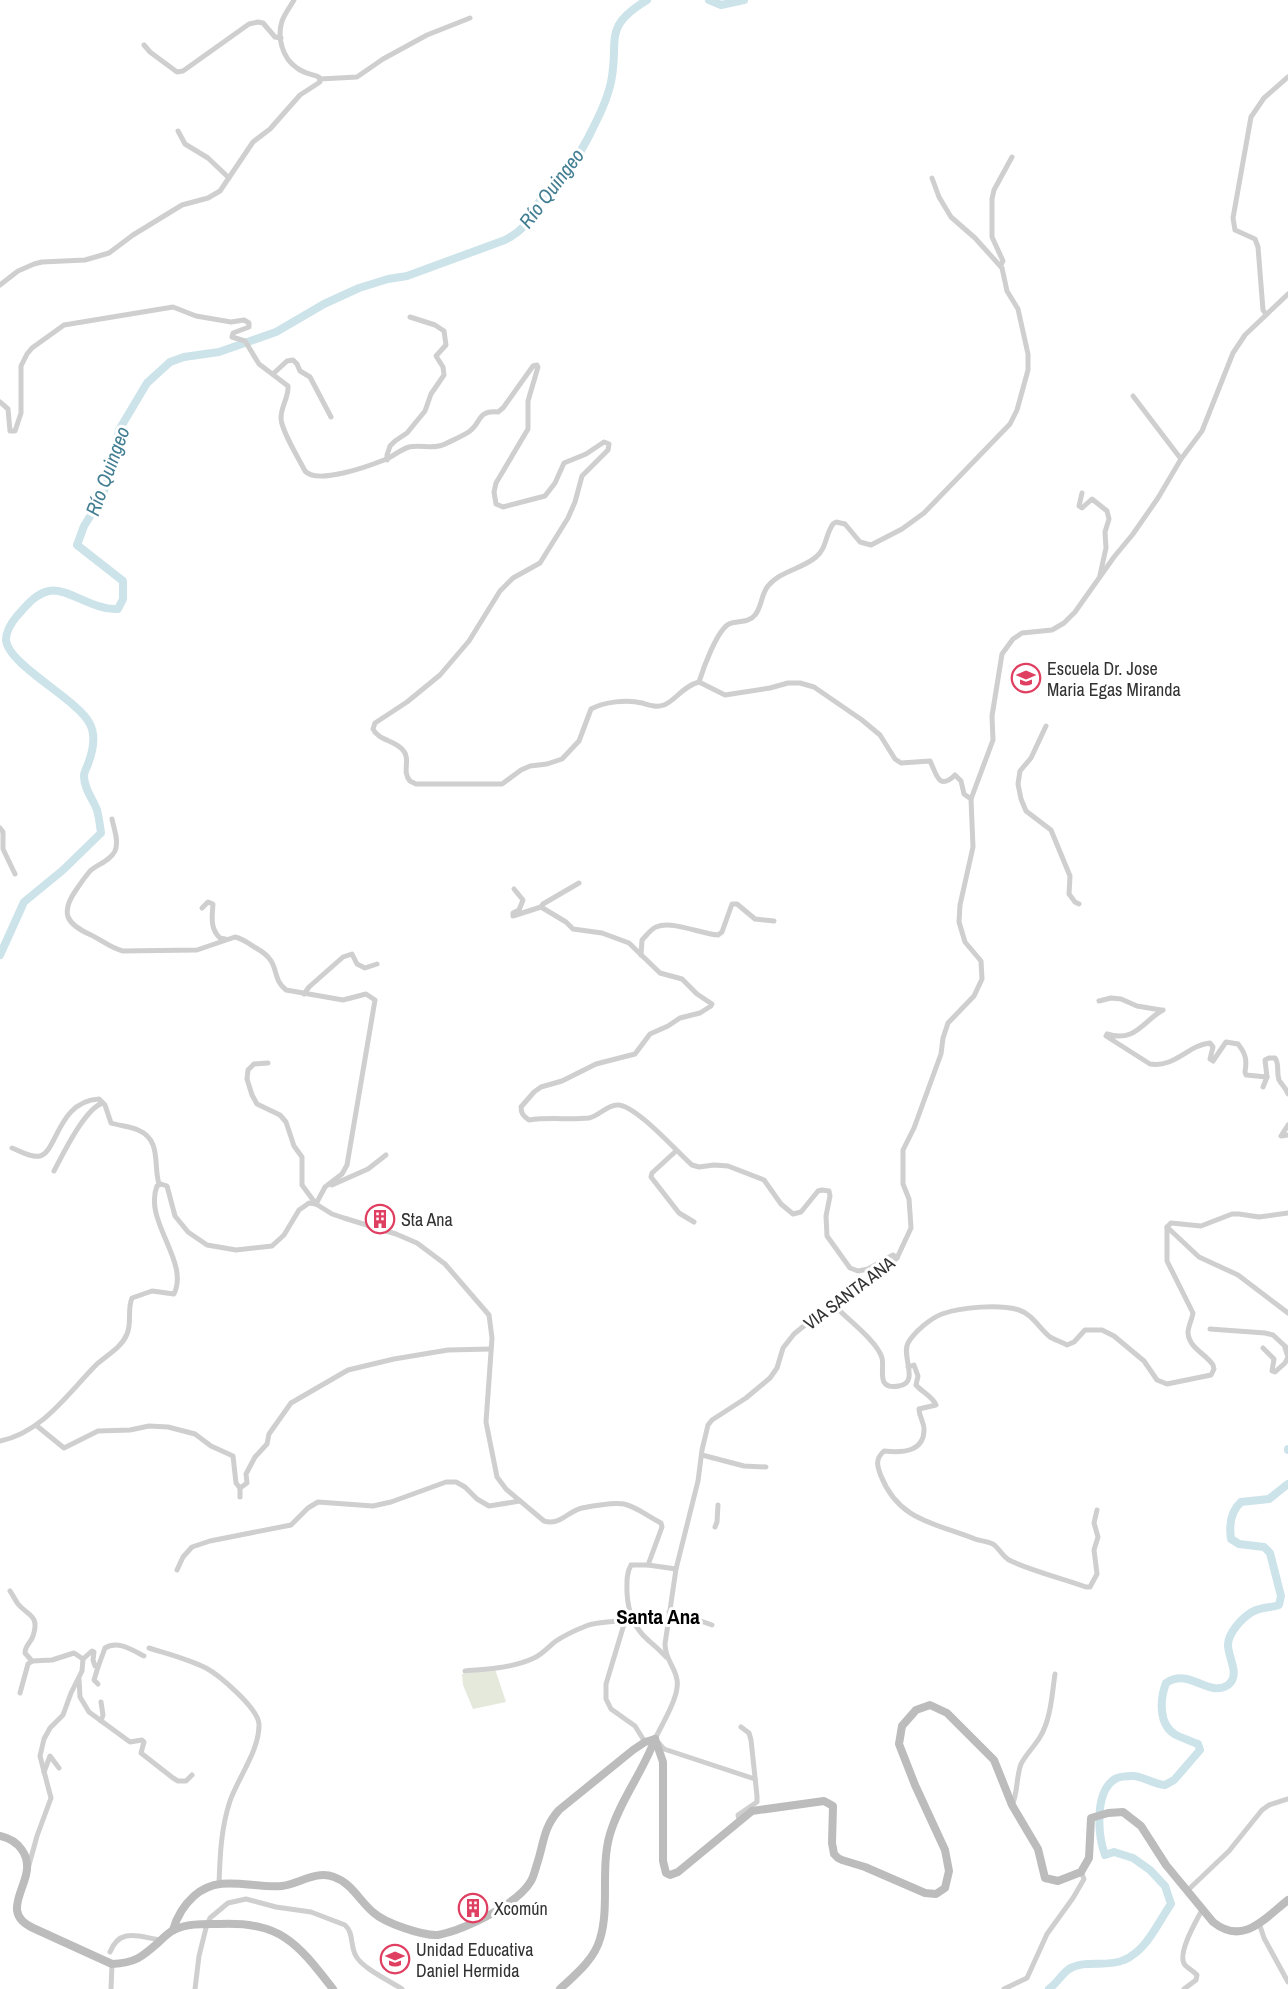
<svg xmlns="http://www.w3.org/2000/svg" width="1288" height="1989" viewBox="0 0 1288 1989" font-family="'Archivo Narrow',sans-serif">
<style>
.green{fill:#e4e9dc}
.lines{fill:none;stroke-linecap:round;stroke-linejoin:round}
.river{stroke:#cce3ea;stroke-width:8}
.street{stroke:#cfcfcf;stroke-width:5}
.secondary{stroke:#bcbcbc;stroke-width:8}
.labels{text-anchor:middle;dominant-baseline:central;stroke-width:6;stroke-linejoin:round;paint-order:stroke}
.poi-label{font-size:18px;fill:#323232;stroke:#fff;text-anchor:start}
.street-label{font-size:18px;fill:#323232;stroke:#fff}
.water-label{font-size:20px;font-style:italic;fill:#427e92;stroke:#fff}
.quarter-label{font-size:21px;font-weight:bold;fill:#000;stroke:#fff}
</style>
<rect width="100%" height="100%" fill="#fff"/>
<!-- green -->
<path class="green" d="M495 1669 506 1702 473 1709 463 1685 462 1674Z"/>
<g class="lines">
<!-- river -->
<g class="river">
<path d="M709 0 721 5 744 0"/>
<path d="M0 955 24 902 63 870 101 833C100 826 99 817 97 810 93 799 84 789 84 776 84 772 87 767 88 764 93 751 96 736 90 724 79 700 8 665 6 640 6 631 11 623 17 616 26 606 35 594 49 591 67 587 94 611 118 609L123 599V581L77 545 84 526 102 497 114 462 119 430 147 383 170 362 184 357 219 352 276 332 324 304 359 288 388 279 407 276 505 240C530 227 528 217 543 196 548 189 557 183 563 177 573 165 581 151 588 138 597 120 607 101 611 82 620 39 601 28 647 0"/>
<path d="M1288 1449V1450"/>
<path d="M1049 1989C1057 1983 1061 1975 1069 1969 1085 1959 1107 1968 1124 1960 1147 1950 1157 1924 1171 1904L1165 1886 1150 1870 1133 1858 1114 1852 1105 1855C1098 1836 1094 1792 1115 1779 1120 1776 1128 1776 1133 1776 1142 1776 1153 1784 1165 1785L1174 1780 1200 1750 1198 1744C1191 1741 1182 1738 1176 1735 1158 1725 1160 1699 1166 1683 1190 1667 1208 1698 1228 1685 1241 1675 1228 1658 1228 1645 1228 1633 1242 1618 1252 1612 1261 1607 1270 1608 1279 1605L1281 1596 1270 1553 1264 1547 1239 1544 1231 1539C1229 1525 1230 1512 1241 1502L1269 1499 1288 1484"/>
</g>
<!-- street -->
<g class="street">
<path d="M144 45 150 52 177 72 183 71 249 24 258 22 263 23 275 37 281 38"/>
<path d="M320 79 357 77 383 59 427 35 470 18"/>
<path d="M178 131 185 144 208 158 229 178"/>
<path d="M1001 265 1003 261 992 237V199L994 190 1012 157"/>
<path d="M0 285 18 271 34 264 42 262 85 260 109 253 133 235 182 205 208 198 220 191 253 142 270 129 300 95 320 82 319 77C311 74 303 73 297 68 282 58 277 37 282 21 285 13 290 7 294 0"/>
<path d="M1266 314 1263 310 1258 247 1255 239 1235 230 1233 218 1251 117 1264 98 1288 77"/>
<path d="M274 373 287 361 293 360 297 364 300 371 310 377 331 417"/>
<path d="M1133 396 1181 459"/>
<path d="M0 402 8 409 10 431H15L21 413V366L27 354 32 348 64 325 173 307 196 316 231 322 244 320 249 323V327L233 333 232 337 245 341 259 364 288 386C289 397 281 406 281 418 281 430 299 459 305 471 317 485 369 466 384 460 393 457 399 450 409 447 421 444 434 450 445 444 453 440 463 436 470 431 482 422 477 410 498 412L503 408 533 366 537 365 538 367 528 401V429L496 483 494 492 496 504 503 507 545 496 555 483 564 463 586 454 604 442 609 444 608 450 582 476 575 502 568 518 540 563 513 578 500 591 469 641 440 675 407 702 375 723 373 729C378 740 393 740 402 749 412 759 401 771 410 781L416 784H502L521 770 530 766 547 764 562 759 579 741 591 709C604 702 627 699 642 703 649 705 656 708 664 705 675 701 683 686 699 682L725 695 770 688 788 683H800L814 687 862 720 880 735 895 759 901 763 930 761C936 772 938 792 955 775L961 781 964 794 971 799"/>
<path d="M387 460V455L390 446 395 441 407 433 425 411 431 394 444 375 443 367 436 356 446 345 444 331 435 325 410 317"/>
<path d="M1082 493 1079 506 1082 508 1092 499 1107 511 1109 519 1105 532 1106 548 1100 575"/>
<path d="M699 682C703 669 717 630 729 624 737 620 748 624 755 615 762 607 761 594 768 586 780 571 802 569 816 557 827 548 825 535 833 524L836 522 845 524 860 542 871 545 902 529 924 513 1010 424 1017 410 1028 370V354L1018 309 1007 291 1002 268 975 238 951 217 939 197 932 178"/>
<path d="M1046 726 1031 758 1020 771 1018 784 1021 799 1026 811 1051 830 1070 876 1069 894 1075 902 1079 904"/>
<path d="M112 819C114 829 119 841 115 851 110 861 98 864 90 871 85 877 80 884 76 890 60 913 66 924 91 935 102 940 110 948 123 951L197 950 235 937C244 939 249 944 256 948 283 963 269 976 286 990L343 1000 366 994 375 1000 347 1165 342 1174 325 1187 316 1204"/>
<path d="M0 828 3 832V849L15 874"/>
<path d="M579 883 543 904 541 907 566 922 573 929 602 933 629 943 660 973 682 979 697 994 712 1004 711 1006 700 1013 680 1018 668 1026 650 1034 635 1054 596 1064 562 1081 541 1087 534 1092 521 1107C521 1113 523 1116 529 1120 549 1117 569 1120 589 1118 599 1116 607 1105 617 1105 634 1103 678 1153 692 1165L699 1167 714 1165 728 1166 764 1180 781 1204 793 1214 801 1212 818 1191 822 1190 829 1191 830 1196 826 1216 827 1236 850 1268 858 1271 868 1269 893 1255 897 1258"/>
<path d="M514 889 523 900 519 910 513 913V916L541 907"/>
<path d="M202 908 208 902 213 904C212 917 210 929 220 938L225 939"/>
<path d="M641 955 642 940C646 936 651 929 656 927 672 920 701 934 718 935L722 932 732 904H737L755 919 774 921"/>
<path d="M304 994 309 987 343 957 352 954 357 964 365 968 377 964"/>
<path d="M1099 1001 1111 998 1121 999 1137 1006 1161 1010"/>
<path d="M1163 1010C1143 1021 1135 1043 1107 1034L1106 1036 1150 1064C1175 1068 1188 1045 1210 1043L1213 1047 1210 1059 1213 1061 1226 1042 1238 1044C1246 1054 1247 1060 1245 1072L1246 1075 1267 1077"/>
<path d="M268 1063 254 1064 248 1070 247 1079 252 1095 257 1104 280 1115 286 1122 294 1146 302 1157V1185L316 1204"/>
<path d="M1263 1087 1267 1077 1265 1060 1269 1058H1275C1280 1065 1276 1072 1279 1080 1282 1085 1286 1088 1288 1094"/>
<path d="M1288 1125 1281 1136 1288 1135"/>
<path d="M12 1148C20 1151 31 1158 40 1156 57 1152 58 1101 99 1099L105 1105 111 1123C120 1126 130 1126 138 1130 162 1140 153 1165 159 1184"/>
<path d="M676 1151 652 1173 651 1177 679 1213 694 1222"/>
<path d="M54 1171C63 1154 85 1108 103 1103"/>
<path d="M332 1185 368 1169 386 1155"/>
<path d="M1167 1227 1199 1257 1238 1275 1288 1313"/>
<path d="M836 1307C848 1320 877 1341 882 1358 885 1369 875 1390 899 1386 920 1383 901 1356 908 1343 914 1332 931 1318 942 1314 961 1307 1000 1304 1019 1310 1032 1314 1040 1329 1050 1337 1055 1340 1062 1342 1067 1345L1074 1342 1085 1330H1102L1114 1336 1144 1361 1157 1380 1167 1384 1211 1375 1214 1369 1213 1365C1206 1354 1189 1348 1188 1333 1188 1326 1192 1320 1193 1313L1167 1261V1227L1171 1223 1201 1226 1232 1214H1239L1259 1217 1288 1213"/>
<path d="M1210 1329 1265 1333 1273 1335 1288 1349"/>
<path d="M1263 1348 1274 1359 1272 1371 1275 1372 1285 1363 1288 1357 1285 1348"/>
<path d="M908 1367 914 1365 918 1376 916 1385C922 1392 933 1397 936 1405L919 1409C919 1415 923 1421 924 1428 925 1452 903 1453 884 1451 875 1459 877 1466 881 1476 899 1521 935 1523 975 1539 980 1541 987 1541 993 1544 999 1548 1002 1556 1009 1560 1031 1571 1062 1578 1086 1587H1090L1097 1574 1094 1550 1098 1537 1094 1523 1097 1510"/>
<path d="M37 1426 64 1448 98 1431 130 1430 149 1426 168 1427 195 1434 211 1446 233 1456 236 1483 240 1488V1497"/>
<path d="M0 1441C43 1432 68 1393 97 1364 107 1355 122 1347 127 1334 132 1323 127 1309 132 1298L152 1291 174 1294C190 1261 143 1221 157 1186L161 1184 167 1186 175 1216 188 1232 207 1245 236 1250 272 1246 284 1235 299 1210 309 1203 316 1204 332 1214 344 1218 396 1234 417 1243 445 1264 489 1315 492 1338 486 1422 497 1477 506 1489 544 1521C560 1526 568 1511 582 1508 592 1506 614 1502 624 1504 637 1507 649 1517 661 1523L662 1527 648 1565H631C626 1574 627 1583 627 1593 628 1612 634 1628 648 1640 655 1646 661 1651 666 1657"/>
<path d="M702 1455 744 1466 766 1467"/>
<path d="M240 1488 247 1483 246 1474 255 1457 267 1444 269 1434 291 1403 348 1370 394 1359 448 1350 491 1349"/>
<path d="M715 1527 717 1522 718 1505"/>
<path d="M648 1565 676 1569"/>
<path d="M177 1570 183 1557 192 1547 210 1541 291 1525 308 1508 318 1502 373 1506 391 1502 446 1482H456L465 1487 477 1499 489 1506 520 1501"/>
<path d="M10 1591C13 1595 15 1600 18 1604 28 1616 40 1615 33 1636 31 1643 25 1645 25 1653L32 1661"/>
<path d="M669 1612 684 1615 712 1625"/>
<path d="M625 1621 606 1684V1699L611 1709 635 1726 645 1742"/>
<path d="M149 1648C168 1654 188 1659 206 1668 219 1675 258 1708 259 1724 260 1749 238 1778 230 1801 221 1828 220 1855 219 1884"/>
<path d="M83 1659 92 1651 94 1652 93 1660 95 1666 98 1667 105 1648C118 1640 132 1650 144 1656"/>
<path d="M98 1667 94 1680 98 1684"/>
<path d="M465 1671C488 1669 513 1668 534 1658 543 1654 549 1646 556 1641 565 1635 576 1630 586 1626 600 1620 617 1624 631 1617"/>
<path d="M79 1679 80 1697 89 1712 130 1742 142 1740 144 1742 141 1753 173 1778 178 1781H186L192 1775"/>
<path d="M20 1693 28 1664 32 1661 52 1660 74 1653 83 1659 82 1671 71 1693 63 1715 50 1728 44 1739 40 1756 51 1798 37 1836 29 1865"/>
<path d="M101 1702 103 1715 101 1721"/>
<path d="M44 1772 50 1756 59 1768"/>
<path d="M755 1779 664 1749 655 1739C662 1724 680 1696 677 1680 675 1666 665 1660 665 1644L676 1569 698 1481 702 1450 708 1425 712 1420 746 1398 770 1378 777 1368 783 1348 794 1334 810 1321 836 1307 897 1258 911 1228 909 1199 903 1184V1150L914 1128 941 1054 943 1038 948 1023 974 996 982 979 981 961 965 942 959 922 960 905 973 847 971 799 993 740 992 716 1002 654 1013 639 1022 633 1052 630 1064 623 1075 612 1114 557 1133 534 1158 498 1181 459 1202 431 1233 353 1245 335 1288 294"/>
<path d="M1012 1805C1018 1793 1016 1777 1021 1764 1026 1754 1034 1747 1040 1737 1051 1719 1052 1694 1055 1674"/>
<path d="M739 1820 738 1815 757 1802V1796L751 1740 749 1733 741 1727"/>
<path d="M1188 1890 1229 1851 1262 1810 1269 1805 1288 1799"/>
<path d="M1259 1923 1264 1938 1288 1982"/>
<path d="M110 1952C120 1927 139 1937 161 1940"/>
<path d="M111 1989 112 1964"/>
<path d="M195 1989 199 1956 207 1924 210 1918 228 1903 246 1899 276 1907 311 1912 345 1925C354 1933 350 1946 356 1956 362 1968 390 1981 402 1989"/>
<path d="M1004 1989 1027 1978 1047 1934 1073 1898 1084 1879 1081 1872"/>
<path d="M1184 1989 1196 1980 1197 1975C1193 1971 1188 1968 1185 1965 1176 1954 1197 1920 1203 1908"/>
</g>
<!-- secondary -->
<g class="secondary">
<path d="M655 1739 663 1762V1861L666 1873 670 1875 678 1872 752 1811 824 1801 833 1806 832 1843 834 1854 838 1858 842 1860 865 1867 925 1893 936 1894 945 1888 949 1871 945 1850 915 1785 899 1744 902 1726 916 1710 930 1705 947 1713 994 1760 1012 1805 1038 1849 1045 1878 1058 1881 1081 1872 1089 1858 1091 1818 1108 1813 1123 1812 1141 1826 1166 1865 1213 1922C1243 1946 1264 1919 1288 1900"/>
<path d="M0 1836C18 1840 31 1855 26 1875 21 1896 5 1915 33 1928L112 1964C136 1963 143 1956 160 1941 164 1937 169 1932 174 1930 188 1923 205 1924 220 1924 282 1922 297 1943 333 1989"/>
<path d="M173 1930C177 1916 184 1905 194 1896 220 1873 251 1889 282 1886 299 1884 316 1870 334 1877 352 1883 360 1902 374 1913 385 1923 423 1936 438 1935 443 1934 450 1932 456 1930 478 1922 519 1902 531 1881 534 1876 535 1870 537 1864 544 1843 543 1828 559 1810L633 1750 645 1742 655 1739"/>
<path d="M560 1989C575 1975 594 1960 600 1939 610 1907 600 1868 610 1834 620 1800 643 1772 655 1739"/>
</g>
</g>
<!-- icons -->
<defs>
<g id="school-ring" transform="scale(1.5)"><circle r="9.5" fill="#fff" stroke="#df3f61" stroke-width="1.5"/><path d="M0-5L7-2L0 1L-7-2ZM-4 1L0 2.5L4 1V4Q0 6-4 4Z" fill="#df3f61"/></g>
<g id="building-ring" transform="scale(1.5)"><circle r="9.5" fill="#fff" stroke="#df3f61" stroke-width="1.5"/><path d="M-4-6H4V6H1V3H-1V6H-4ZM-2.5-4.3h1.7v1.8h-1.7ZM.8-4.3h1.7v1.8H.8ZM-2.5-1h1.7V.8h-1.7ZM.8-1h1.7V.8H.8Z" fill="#df3f61"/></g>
</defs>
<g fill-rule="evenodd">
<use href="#school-ring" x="1026" y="678"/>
<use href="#building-ring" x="380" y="1219"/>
<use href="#building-ring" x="473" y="1908"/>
<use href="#school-ring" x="395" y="1959"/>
</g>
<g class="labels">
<!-- poi labels -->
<g class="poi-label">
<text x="1047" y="668">Escuela Dr. Jose<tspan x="1047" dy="21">Maria Egas Miranda</tspan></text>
<text x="401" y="1219">Sta Ana</text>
<text x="494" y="1908">Xcomún</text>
<text x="416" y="1949">Unidad Educativa<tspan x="416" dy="21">Daniel Hermida</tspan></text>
</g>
<!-- street labels -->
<g class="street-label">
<text transform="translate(849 1293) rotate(-37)">VIA SANTA ANA</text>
</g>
<!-- water labels -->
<g class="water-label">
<text transform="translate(551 188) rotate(-53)">Río Quingeo</text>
<text transform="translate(107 471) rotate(-70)">Río Quingeo</text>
</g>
<!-- quarter labels -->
<g class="quarter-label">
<text x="658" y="1616">Santa Ana</text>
</g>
</g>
</svg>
